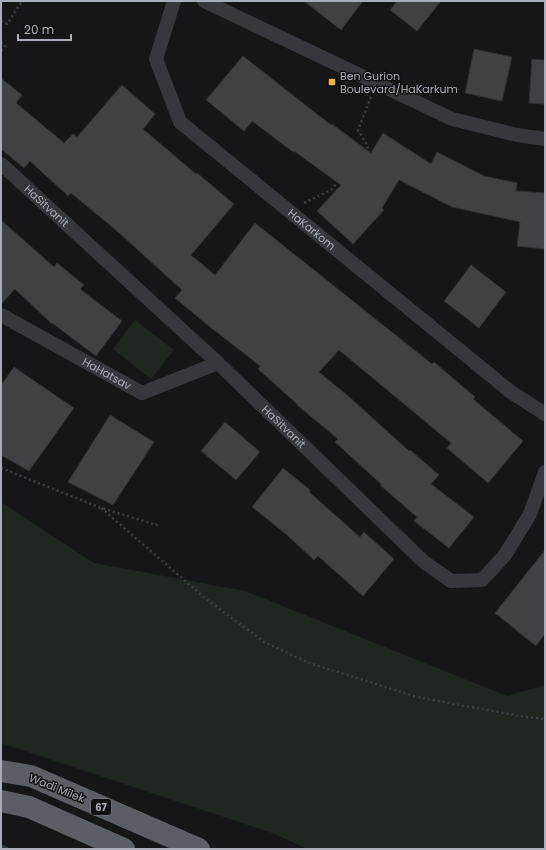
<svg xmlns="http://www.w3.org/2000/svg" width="546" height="850" viewBox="0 0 546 850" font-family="Poppins,sans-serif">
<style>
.green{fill:#1e261f}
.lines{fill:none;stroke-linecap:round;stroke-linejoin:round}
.stream{stroke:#2c353c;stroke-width:5.5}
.building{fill:#404145;stroke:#303034}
.path{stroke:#3d3f44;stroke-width:2.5;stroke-dasharray:2 3;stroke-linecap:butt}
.minor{stroke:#37383d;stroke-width:14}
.trunk{stroke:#5b5e65;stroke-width:22}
.poi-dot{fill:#f2b134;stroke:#111113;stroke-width:1.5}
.labels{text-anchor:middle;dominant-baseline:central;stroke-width:3;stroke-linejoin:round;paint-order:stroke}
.shield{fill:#111113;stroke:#7b7e86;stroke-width:1}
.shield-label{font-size:10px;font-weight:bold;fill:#a8adb8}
.poi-label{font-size:11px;fill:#a8adb8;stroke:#111113;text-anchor:start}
.street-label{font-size:11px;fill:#a8adb8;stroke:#111113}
</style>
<rect width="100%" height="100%" fill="#161618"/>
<!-- green -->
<g class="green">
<path d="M135 320 174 350 151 379 113 349Z"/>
<path d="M1 502 94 563 245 591 507 696 545 685V849H307L275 834 1 743Z"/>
</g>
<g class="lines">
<!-- stream -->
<path class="stream" d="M1 847 6 849"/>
</g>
<!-- building -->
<g class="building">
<path d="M304 1H363L341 30Z"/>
<path d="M397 1H441L417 31 390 10Z"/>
<path d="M474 49 512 57 502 101 465 93Z"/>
<path d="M243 56 331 125 332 124 371 153 383 133 431 164 437 152 484 176 517 183 516 191 545 193V249L517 246 520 222 452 207 399 180 382 208 384 210 353 244 317 211 341 185 294 151 293 152 252 121 244 131 206 100Z"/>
<path d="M532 59 545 60V104L529 103Z"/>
<path d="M1 78 22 95 16 103 64 143 73 134 77 137 122 85 155 114 143 129 196 174 197 173 234 204 191 255 215 275 255 223 432 364 434 362 475 397 473 399 523 441 488 483 447 448 451 443 339 350 319 372 347 395 409 451 410 450 439 475 431 484 474 517 449 548 414 521 417 517 380 485 381 484 335 442 338 439 297 405V404L258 369 260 366 205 323 175 298 182 290 117 231 71 193 68 196 30 161 24 168 1 149Z"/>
<path d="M1 220 54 267 57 263 84 285 80 289 122 321 96 356 52 323V324L15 289 1 304Z"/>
<path d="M471 265 506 292 479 328 444 301Z"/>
<path d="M14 367 74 408 29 471 1 455V385Z"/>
<path d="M110 415 154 442 113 505 68 482Z"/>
<path d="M225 422 260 452 236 480 201 451Z"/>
<path d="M283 468 310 490 309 492 360 537 364 532 394 559 363 596 318 556 314 560 287 535 252 507Z"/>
<path d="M545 550V634L536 646 495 613Z"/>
</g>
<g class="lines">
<!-- path -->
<g class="path">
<path d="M1 21 7 24 22 1"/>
<path d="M1 42 5 46 1 51"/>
<path d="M304 203 331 190 368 147 358 130 371 97"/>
<path d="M1 468 101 508 160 526"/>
<path d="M101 508 205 598 264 642 309 663 417 697 525 717 545 719"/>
</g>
<!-- minor -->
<g class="minor">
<path id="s1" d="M174 1 156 59 180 122 511 392 545 414"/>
<path d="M204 1 452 119 517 135 545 139"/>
<path id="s2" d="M1 164 218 363 424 562 451 581 482 580 505 555 530 514 545 472"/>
<path id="s3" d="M1 315 142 393 218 363"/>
</g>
<!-- trunk -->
<g class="trunk">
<path d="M1 771 31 776 199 849"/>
<path d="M1 801 29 807 124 849"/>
</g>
</g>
<!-- markers -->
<rect class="poi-dot" x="328" y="78" width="8" height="8" rx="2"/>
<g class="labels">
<!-- shield labels -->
<rect class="shield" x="91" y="799" width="20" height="16" rx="3"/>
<g class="shield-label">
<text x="101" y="807">67</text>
</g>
<!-- poi labels -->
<g class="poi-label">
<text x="340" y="76">Ben Gurion<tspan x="340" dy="13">Boulevard/HaKarkum</tspan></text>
</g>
<!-- street labels -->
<g class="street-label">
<text stroke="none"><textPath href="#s2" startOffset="62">HaSitvanit</textPath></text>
<text stroke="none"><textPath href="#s1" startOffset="298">HaKarkom</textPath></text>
<text stroke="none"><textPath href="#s3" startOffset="121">HaHatsav</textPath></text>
<text stroke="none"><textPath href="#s2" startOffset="386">HaSitvanit</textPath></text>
<text transform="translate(57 788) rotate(22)">Wadi Milek</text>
</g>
</g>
<!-- border -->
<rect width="546" height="850" fill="none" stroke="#a8adb8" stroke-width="4"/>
<!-- scale -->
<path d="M18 34v6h53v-6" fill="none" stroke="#a8adb8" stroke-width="2"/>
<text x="24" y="34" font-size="12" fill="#a8adb8" stroke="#111113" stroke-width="3" paint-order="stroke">20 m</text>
</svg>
